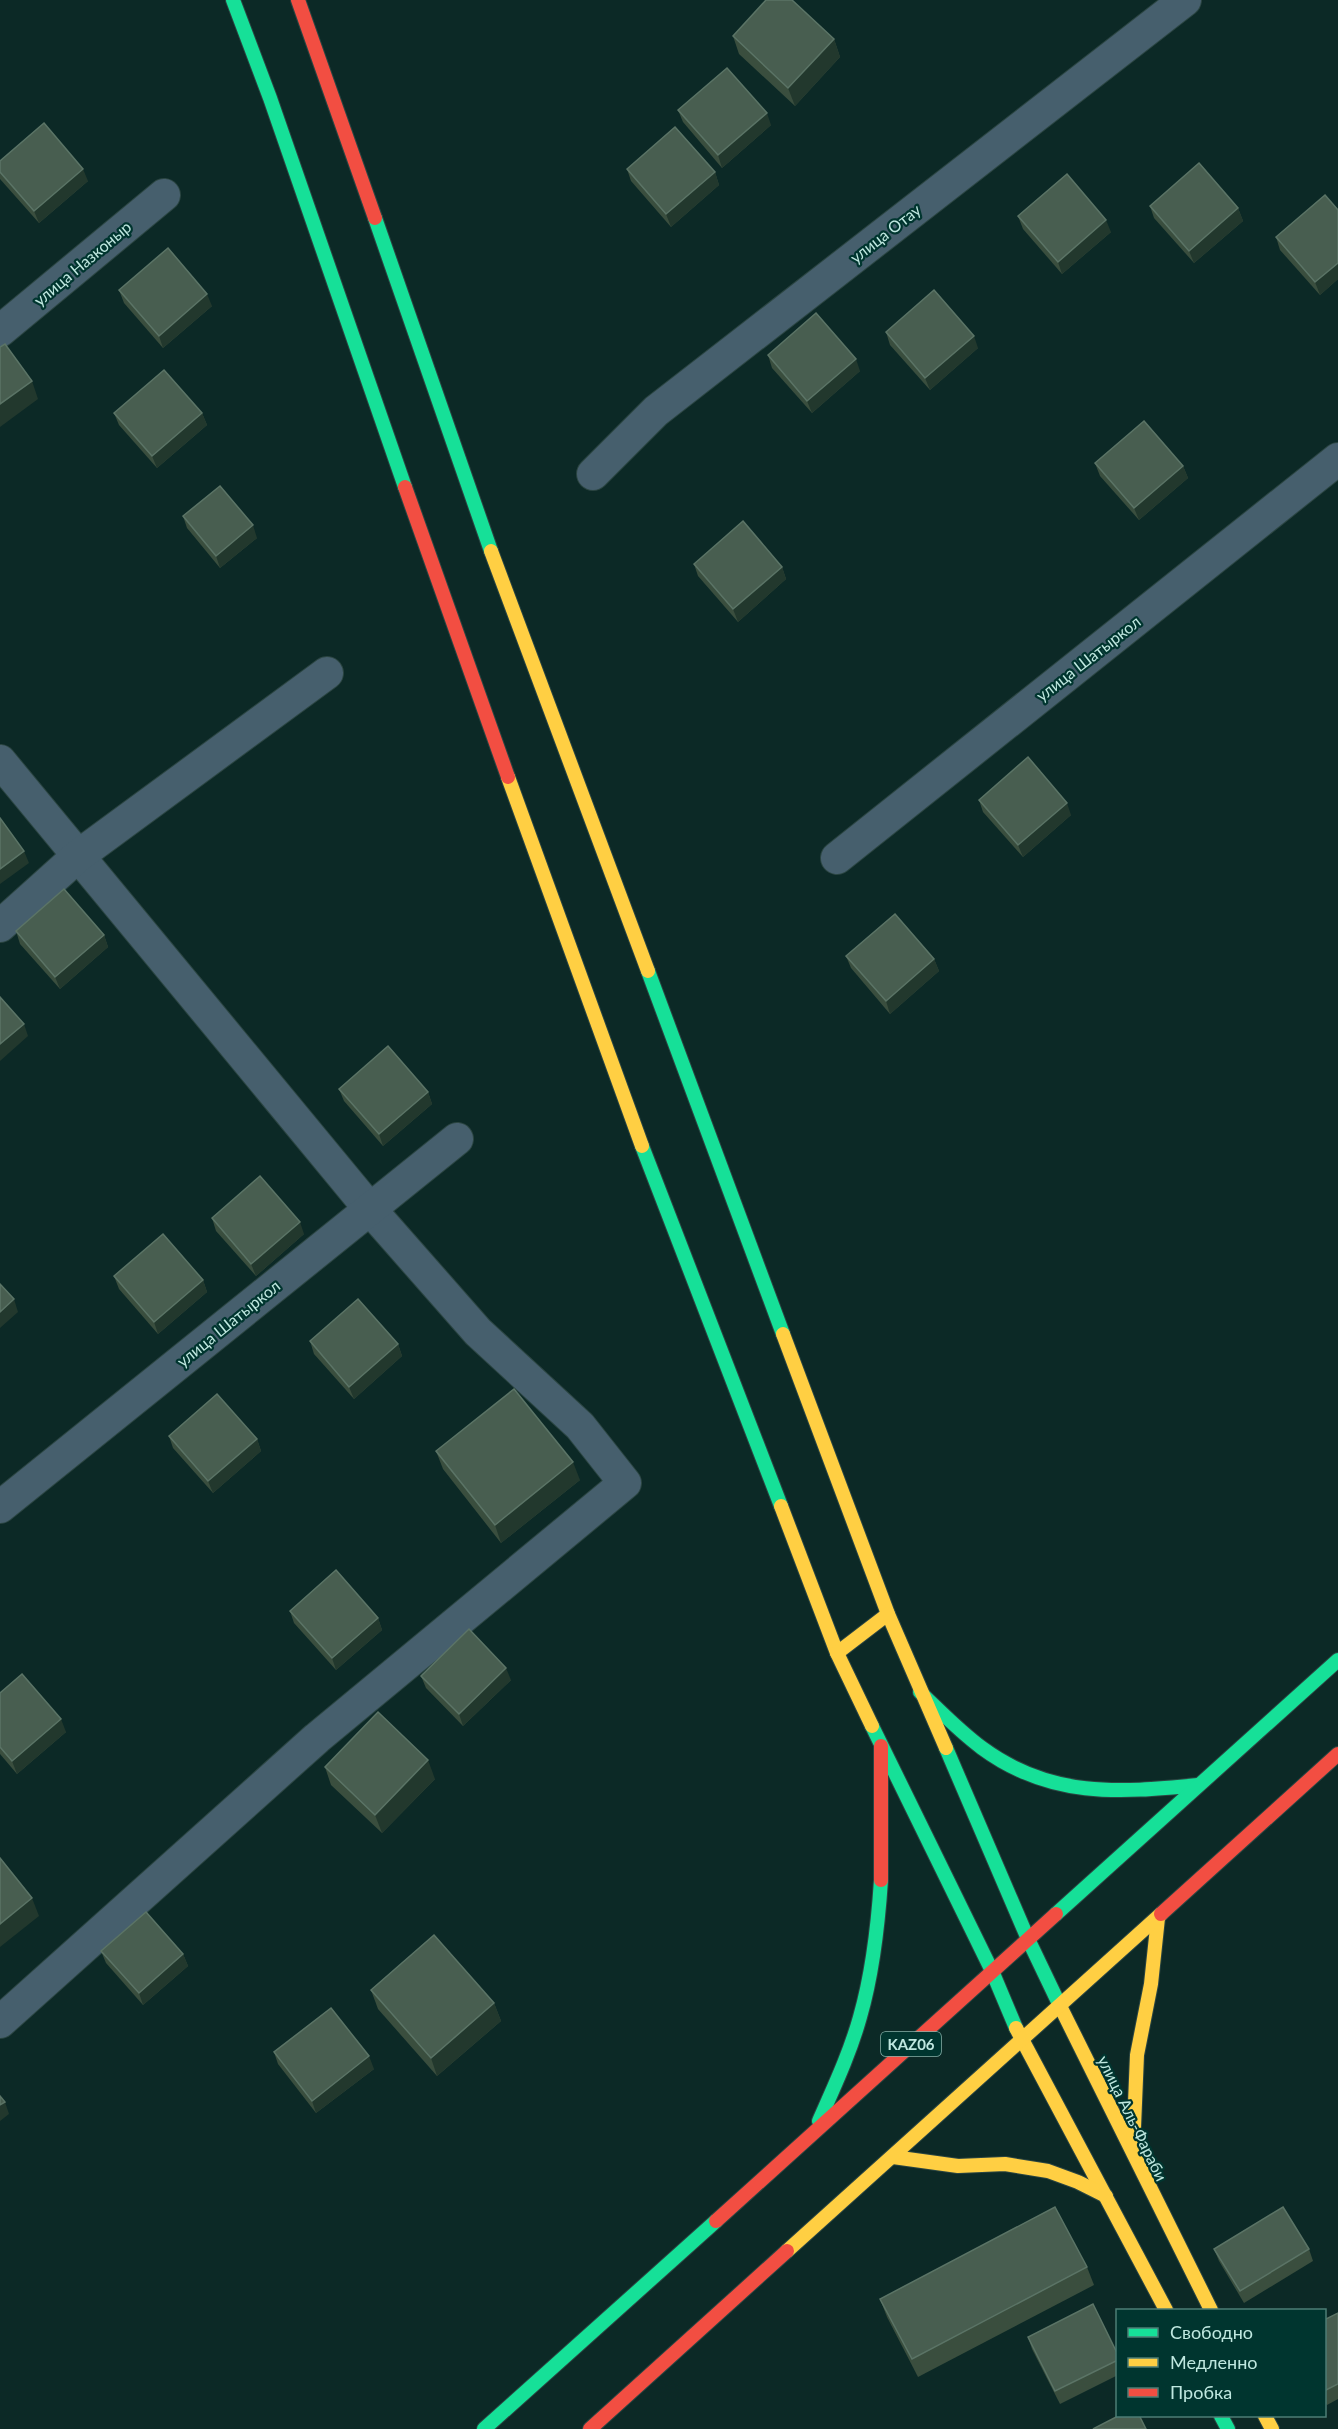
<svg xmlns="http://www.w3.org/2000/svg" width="1338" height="2429" viewBox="0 0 1338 2429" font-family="Lato,sans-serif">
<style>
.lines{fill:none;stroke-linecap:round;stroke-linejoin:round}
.street-casing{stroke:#2b4542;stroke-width:34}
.fast-casing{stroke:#2b4542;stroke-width:16}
.slow-casing{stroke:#2b4542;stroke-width:16}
.jam-casing{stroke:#2b4542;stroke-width:16}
.street{stroke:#465f6d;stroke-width:32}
.fast{stroke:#16e098;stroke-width:14}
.slow{stroke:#ffcf43;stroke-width:14}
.jam{stroke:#f24e42;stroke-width:14}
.wall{fill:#3a4e3e}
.shaded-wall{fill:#22382d}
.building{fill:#485e50;stroke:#5b7466;stroke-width:1.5}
.labels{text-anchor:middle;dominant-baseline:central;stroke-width:4.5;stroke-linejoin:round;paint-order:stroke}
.shield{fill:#00352f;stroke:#86b2ab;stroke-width:1.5}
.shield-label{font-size:15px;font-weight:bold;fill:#bfe8e0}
.street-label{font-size:16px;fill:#bfe8e0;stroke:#00352f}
</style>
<rect width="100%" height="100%" fill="#0c2926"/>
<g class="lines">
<!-- street casing -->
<g class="street-casing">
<g id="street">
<path d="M0 331 164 195"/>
<path d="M593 474 656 411 1185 0"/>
<path d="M0 761 369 1208 478 1332 580 1426 625 1483 317 1738 0 2022"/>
<path d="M837 858 1338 459"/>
<path d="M0 926 78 856 327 673"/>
<path d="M0 1507 457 1139"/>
</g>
</g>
<!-- fast casing -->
<g class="fast-casing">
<g id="fast">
<path d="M233 0 270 98 405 487"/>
<path d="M375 218 491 551"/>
<path d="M648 971 783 1334"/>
<path d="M642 1146 781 1506"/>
<path d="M920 1692C940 1711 959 1731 982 1748 1050 1798 1118 1793 1198 1785"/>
<path d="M872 1726 992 1971 1016 2028"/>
<path d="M946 1748 1028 1939 1061 2008"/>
<path d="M1056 1914 1338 1660"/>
<path d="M819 2121C834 2087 850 2053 860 2017 873 1972 878 1926 881 1880"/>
<path d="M1221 2416 1228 2429"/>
<path d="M484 2429 716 2221"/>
</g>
</g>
<!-- slow casing -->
<g class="slow-casing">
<g id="slow">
<path d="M491 551 648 971"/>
<path d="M508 777 642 1146"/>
<path d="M783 1334 888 1614 946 1748"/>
<path d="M781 1506 837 1653 872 1726"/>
<path d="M837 1653 888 1614"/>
<path d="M1061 2008 1211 2310"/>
<path d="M1016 2028 1166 2310"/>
<path d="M1133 2151 1137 2055 1151 1984 1158 1918"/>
<path d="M893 2157 958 2166 1005 2164 1048 2171 1078 2182 1106 2196"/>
<path d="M787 2251 1161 1914"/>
<path d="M1265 2416 1272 2429"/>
</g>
</g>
<!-- jam casing -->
<g class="jam-casing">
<g id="jam">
<path d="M298 0 375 218"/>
<path d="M405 487 508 777"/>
<path d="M881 1880V1746"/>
<path d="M1161 1914 1338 1754"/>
<path d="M716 2221 1056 1914"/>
<path d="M590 2429 787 2251"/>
</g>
</g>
<!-- street -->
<use href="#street" class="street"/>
<!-- fast -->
<use href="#fast" class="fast"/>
<!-- slow -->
<use href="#slow" class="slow"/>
<!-- jam -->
<use href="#jam" class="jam"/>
</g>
<!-- wall -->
<g class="wall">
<path d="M733 36 834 39 840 57 795 106 739 54Z"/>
<path d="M678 110 771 125 722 168 683 122Z"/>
<path d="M0 161 88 181 39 223 0 179Z"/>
<path d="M627 169 715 172 719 185 671 227 631 181Z"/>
<path d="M1150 206 1238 208 1243 221 1194 263 1154 218Z"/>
<path d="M1338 210V279L1320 295 1280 250 1276 237Z"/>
<path d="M1018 216 1111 232 1062 274 1023 229Z"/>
<path d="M119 290 212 306 163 348 124 303Z"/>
<path d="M886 332 978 348 930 390 890 345Z"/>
<path d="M768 355 860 371 812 413 772 368Z"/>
<path d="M114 413H202L207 425 157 468 119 425Z"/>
<path d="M1095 463 1183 466 1188 478 1139 520 1100 476Z"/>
<path d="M183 516 257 538 220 568 187 528Z"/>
<path d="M694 564 782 567 786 579 738 622 698 576Z"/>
<path d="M979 800 1071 815 1023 857 983 812Z"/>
<path d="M16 931 104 935 108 947 60 989 20 944Z"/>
<path d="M846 956 934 959 939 971 890 1014 851 968Z"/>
<path d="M339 1089 428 1092 432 1104 383 1146 344 1101Z"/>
<path d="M212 1218 304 1234 256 1276 216 1231Z"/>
<path d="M114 1276 203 1280 207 1292 158 1334 119 1289Z"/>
<path d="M310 1341 398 1344 402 1356 354 1399 314 1354Z"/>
<path d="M169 1436 257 1439 261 1451 213 1493 173 1448Z"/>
<path d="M436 1451 580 1480 501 1543 443 1469Z"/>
<path d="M290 1611 378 1618 382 1630 336 1670 294 1623Z"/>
<path d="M421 1676 511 1680 463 1726 426 1688Z"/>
<path d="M0 1693 66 1732 17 1774 0 1754Z"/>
<path d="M325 1767 435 1779 382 1833 331 1785Z"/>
<path d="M101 1951 183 1954 188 1966 143 2005 106 1963Z"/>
<path d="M371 1990 494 2003 501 2021 437 2076 378 2009Z"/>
<path d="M274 2052 374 2069 316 2113 278 2064Z"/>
<path d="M1214 2249H1309L1313 2261 1244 2303 1219 2261Z"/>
<path d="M1087 2267 1094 2285 918 2377 887 2317 880 2299Z"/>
<path d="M1338 2313V2399L1327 2405 1324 2400V2320Z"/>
<path d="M1028 2337 1118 2355V2375L1060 2404 1032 2349Z"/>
</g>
<!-- shaded-wall -->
<g class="shaded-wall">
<path d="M834 39 840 57 795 106 788 88Z"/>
<path d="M767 113 771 125 722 168 718 155Z"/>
<path d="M83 169 88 181 39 223 34 211Z"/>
<path d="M715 172 719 185 671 227 666 214Z"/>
<path d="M1238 208 1243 221 1194 263 1189 251Z"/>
<path d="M1106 220 1111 232 1062 274 1058 262Z"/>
<path d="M1338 263V279L1320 295 1315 282Z"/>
<path d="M207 294 212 306 163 348 159 336Z"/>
<path d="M974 336 978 348 930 390 925 378Z"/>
<path d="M856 359 860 371 812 413 807 401Z"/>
<path d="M32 381 38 399 0 427V404Z"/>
<path d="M202 413 207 425 157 468 152 456Z"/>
<path d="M1183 466 1188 478 1139 520 1134 508Z"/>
<path d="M253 525 257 538 220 568 216 556Z"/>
<path d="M782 567 786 579 738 622 733 609Z"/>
<path d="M1067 803 1071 815 1023 857 1018 845Z"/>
<path d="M24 851 29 863 0 884V869Z"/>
<path d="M104 935 108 947 60 989 55 977Z"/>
<path d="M934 959 939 971 890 1014 886 1001Z"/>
<path d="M24 1024 28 1036 0 1061V1044Z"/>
<path d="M428 1092 432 1104 383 1146 379 1134Z"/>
<path d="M300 1222 304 1234 256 1276 251 1264Z"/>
<path d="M203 1280 207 1292 158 1334 154 1322Z"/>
<path d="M14 1299 18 1312 0 1328V1312Z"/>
<path d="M398 1344 402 1356 354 1399 349 1387Z"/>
<path d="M257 1439 261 1451 213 1493 208 1481Z"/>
<path d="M573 1462 580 1480 501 1543 495 1525Z"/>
<path d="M378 1618 382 1630 336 1670 332 1658Z"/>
<path d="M506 1668 511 1680 463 1726 459 1714Z"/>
<path d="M61 1719 66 1732 17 1774 12 1761Z"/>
<path d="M428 1760 435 1779 382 1833 375 1815Z"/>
<path d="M32 1898 39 1916 0 1947V1924Z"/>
<path d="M183 1954 188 1966 143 2005 139 1993Z"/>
<path d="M494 2003 501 2021 437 2076 431 2058Z"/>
<path d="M369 2056 374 2069 316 2113 312 2101Z"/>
<path d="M5 2102 9 2114 0 2121V2105Z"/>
</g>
<!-- building -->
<g class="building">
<path d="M766 0H792L834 39 788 88 733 36Z"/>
<path d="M727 68 767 113 718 155 678 110Z"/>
<path d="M44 123 83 169 34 211 0 172V161Z"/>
<path d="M675 127 715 172 666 214 627 169Z"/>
<path d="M1199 163 1238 208 1189 251 1150 206Z"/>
<path d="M1067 174 1106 220 1058 262 1018 216Z"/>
<path d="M1325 195 1338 210V263L1315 282 1276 237Z"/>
<path d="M168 248 207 294 159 336 119 290Z"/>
<path d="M934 290 974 336 925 378 886 332Z"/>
<path d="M816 313 856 359 807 401 768 355Z"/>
<path d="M5 344 32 381 0 404V347Z"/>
<path d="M164 370 202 413 152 456 114 413Z"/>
<path d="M1144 421 1183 466 1134 508 1095 463Z"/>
<path d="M220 486 253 525 216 556 183 516Z"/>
<path d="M743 521 782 567 733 609 694 564Z"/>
<path d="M1028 757 1067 803 1018 845 979 800Z"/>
<path d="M0 818 24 851 0 869Z"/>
<path d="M64 889 104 935 55 977 16 931Z"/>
<path d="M895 914 934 959 886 1001 846 956Z"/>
<path d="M0 997 24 1024 0 1044Z"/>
<path d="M388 1046 428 1092 379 1134 339 1089Z"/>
<path d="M260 1176 300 1222 251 1264 212 1218Z"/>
<path d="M163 1234 203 1280 154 1322 114 1276Z"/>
<path d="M0 1284 14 1299 0 1312Z"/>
<path d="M358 1299 398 1344 349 1387 310 1341Z"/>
<path d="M514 1389 573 1462 495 1525 436 1451Z"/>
<path d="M217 1394 257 1439 208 1481 169 1436Z"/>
<path d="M336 1570 378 1618 332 1658 290 1611Z"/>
<path d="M469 1629 506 1668 459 1714 421 1676Z"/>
<path d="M22 1674 61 1719 12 1761 0 1747V1693Z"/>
<path d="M378 1712 428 1760 375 1815 325 1767Z"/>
<path d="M0 1858 32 1898 0 1924Z"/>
<path d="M146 1912 183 1954 139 1993 101 1951Z"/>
<path d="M434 1935 494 2003 431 2058 371 1990Z"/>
<path d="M331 2008 369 2056 312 2101 274 2052Z"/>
<path d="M0 2096 5 2102 0 2105Z"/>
<path d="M1055 2207 1087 2267 912 2359 880 2299Z"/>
<path d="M1283 2207 1309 2249 1240 2291 1214 2249Z"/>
<path d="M1093 2304 1118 2355V2360L1055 2391 1028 2337Z"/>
<path d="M1338 2313V2384L1324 2391V2320Z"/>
<path d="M1120 2415H1139L1146 2429H1093Z"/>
</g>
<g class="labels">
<!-- shield labels -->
<rect class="shield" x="881" y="2032" width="60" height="24" rx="4.5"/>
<g class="shield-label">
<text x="911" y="2044">KАZ06</text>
</g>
<!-- street labels -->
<g class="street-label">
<text transform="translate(885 233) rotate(-38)">улица Отау</text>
<text transform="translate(82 263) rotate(-40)">улица Назконыр</text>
<text transform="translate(1088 658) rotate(-38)">улица Шатыркол</text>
<text transform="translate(228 1323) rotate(-39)">улица Шатыркол</text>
<text transform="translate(1133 2118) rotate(64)">улица Аль-Фараби</text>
</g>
</g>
<!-- legend -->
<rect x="1116" y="2309" width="210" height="108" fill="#00352f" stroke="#4c7d76" stroke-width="1.5"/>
<rect x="1128" y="2328" width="30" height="9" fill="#16e098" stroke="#4c7d76" stroke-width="1.5"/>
<text x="1170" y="2339" font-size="18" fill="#bfe8e0">Свободно</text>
<rect x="1128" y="2358" width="30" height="9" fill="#ffcf43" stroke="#4c7d76" stroke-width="1.5"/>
<text x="1170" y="2369" font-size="18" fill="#bfe8e0">Медленно</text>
<rect x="1128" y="2388" width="30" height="9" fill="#f24e42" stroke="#4c7d76" stroke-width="1.5"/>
<text x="1170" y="2399" font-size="18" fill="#bfe8e0">Пробка</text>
</svg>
